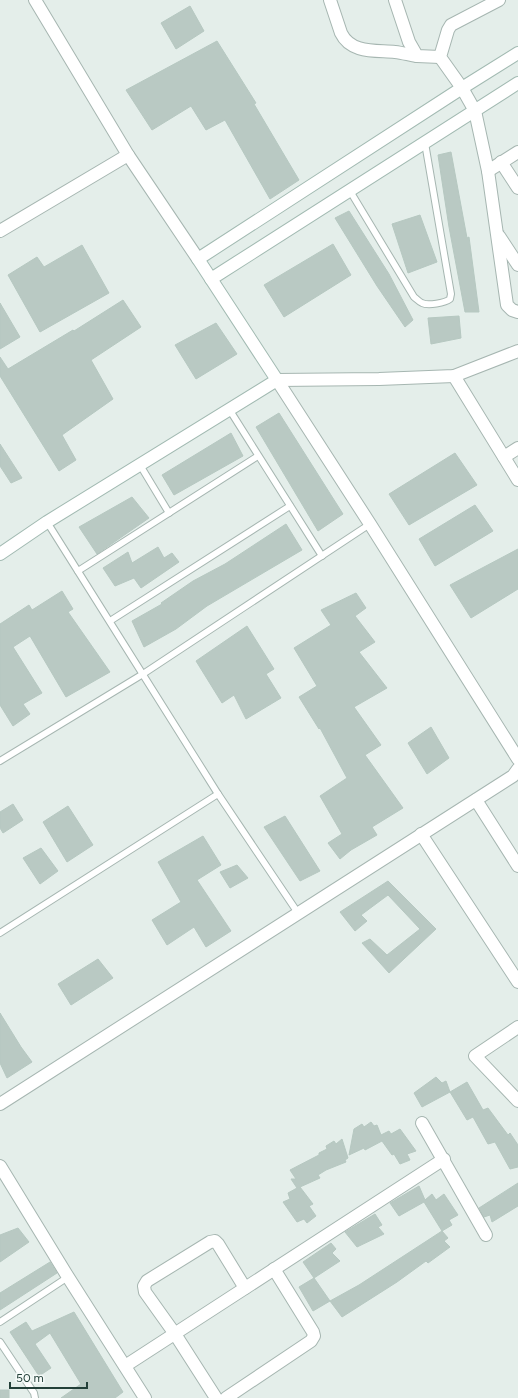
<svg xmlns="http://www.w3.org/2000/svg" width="518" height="1398" viewBox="0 0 518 1398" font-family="Figtree,sans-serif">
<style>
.building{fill:#b9c9c3;stroke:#b6c8c1}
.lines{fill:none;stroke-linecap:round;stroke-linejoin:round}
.lane-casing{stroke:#a6b6b1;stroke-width:8}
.street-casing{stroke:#a6b6b1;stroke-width:14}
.secondary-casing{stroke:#a2bab2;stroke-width:14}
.lane{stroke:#fff;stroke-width:6}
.street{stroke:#fff;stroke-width:12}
.secondary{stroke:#fff;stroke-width:12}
</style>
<rect width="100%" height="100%" fill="#e4eeea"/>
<!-- building -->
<g class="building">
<path d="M190 6 204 31 176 49 161 23Z"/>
<path d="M217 41 256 103 254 104 299 180 270 199 225 120 206 130 191 106 152 130 126 90Z"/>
<path d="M451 152 467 238 469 237 479 312H465L449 227 438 155Z"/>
<path d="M349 211 389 274 413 320 405 327 377 286 335 218Z"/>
<path d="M420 215 437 262 408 273 392 224Z"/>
<path d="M333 244 351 275 284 317 264 285Z"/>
<path d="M82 245 109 293 40 332 8 275 37 257 44 267Z"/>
<path d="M123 300 141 327 91 360 113 399 62 435 76 460 59 471 0 376V357L8 369 73 330 74 331Z"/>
<path d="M0 303 20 337 0 349Z"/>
<path d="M459 316 461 338 431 344 428 318Z"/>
<path d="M216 323 237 354 196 379 175 345Z"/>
<path d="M279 413 343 514 318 531 256 427Z"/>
<path d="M231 433 243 456 174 495 162 475Z"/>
<path d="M0 444 22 478 11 483 0 466Z"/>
<path d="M455 453 477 485 409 525 389 494Z"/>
<path d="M132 497 149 518 97 554 79 527Z"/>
<path d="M475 505 493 531 435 566 419 539Z"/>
<path d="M286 524 302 550 207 606 176 629 144 647 132 621 162 604 161 603 193 581 225 564Z"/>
<path d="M158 547 164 558 172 553 179 562 141 588 134 578 115 586 103 568 128 552 132 563Z"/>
<path d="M518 549V589L471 618 450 585Z"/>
<path d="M62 591 73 609 68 612 110 672 66 697 30 636 13 647 42 693 23 704 30 714 13 726 0 705V624L29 605 32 610Z"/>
<path d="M356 593 366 608 355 616 375 642 359 652 387 688 354 707 381 745 365 755 403 808 372 827 377 835 351 850 340 859 328 843 342 834 320 796 347 778 320 728 319 729 299 697 317 686 294 648 331 625 321 610Z"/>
<path d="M247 626 274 669 266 674 281 698 246 719 234 695 222 703 196 661Z"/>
<path d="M431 727 449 758 427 774 408 743Z"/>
<path d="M13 804 23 820 3 833 0 828V812Z"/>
<path d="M68 806 93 845 67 862 43 822Z"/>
<path d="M285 816 320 871 300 881 264 827Z"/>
<path d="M203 836 221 865 197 880 231 931 206 947 194 927 167 945 152 920 181 902 158 862Z"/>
<path d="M41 848 58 871 40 884 23 858Z"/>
<path d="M237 865 248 878 230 888 220 872Z"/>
<path d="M388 881 436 929 389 973 362 943 370 939 387 955 420 929 388 895 361 915 367 921 355 931 340 912Z"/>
<path d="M98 959 113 978 71 1005 58 984Z"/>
<path d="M0 1013 21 1047 32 1062 7 1078 0 1063Z"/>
<path d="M436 1077 442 1083 446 1081 450 1092 422 1107 414 1093Z"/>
<path d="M467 1082 483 1110 488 1108 508 1135 510 1133 518 1145V1167L510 1169 495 1142 488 1144 473 1117 467 1120 450 1092Z"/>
<path d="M371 1122 374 1126 377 1125 381 1135 389 1131 391 1134 400 1129 416 1151 407 1154 410 1160 400 1164 394 1154 392 1155 382 1141 365 1150 364 1148 349 1155 354 1129 362 1124 364 1127Z"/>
<path d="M342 1139 348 1158 345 1160 346 1162 326 1170 318 1175 320 1178 300 1187 313 1204 309 1206 316 1216 307 1223 304 1219 297 1222 283 1202 290 1199 288 1193 297 1188 291 1179H296L290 1170 319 1155V1153L327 1149 326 1146 334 1141 336 1144Z"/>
<path d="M518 1183V1206L492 1222 490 1215 484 1217 479 1208Z"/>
<path d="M419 1186 425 1200 432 1194 436 1200 444 1194 458 1215 449 1220 452 1225 442 1231 424 1202 399 1216 390 1203Z"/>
<path d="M375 1214 382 1225 378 1227 384 1234 357 1247 345 1232Z"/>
<path d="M18 1228 29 1242 0 1262V1235Z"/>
<path d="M442 1231 448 1238 444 1241 450 1247 428 1263 426 1261 397 1282 342 1317 330 1301 359 1285Z"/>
<path d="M331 1243 336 1249 332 1253 340 1261 314 1278 303 1262Z"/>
<path d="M50 1262 57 1273 0 1310V1293Z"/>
<path d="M314 1278 330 1301 313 1311 299 1287Z"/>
<path d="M74 1312 123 1392 115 1398H61L81 1384 50 1333 35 1344 51 1368 39 1376 10 1332 26 1322 32 1331Z"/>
<rect x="0" y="1390" width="9" height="8"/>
</g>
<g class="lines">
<!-- lane casing -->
<g class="lane-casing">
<g id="lane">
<path d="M350 191 414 297C417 299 419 302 422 303 428 306 445 303 450 299L451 294 425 143"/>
<path d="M229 409 322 556"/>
<path d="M140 465 169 513"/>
<path d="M47 522 218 794 298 913"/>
<path d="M78 571 258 456"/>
<path d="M110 621 290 506"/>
<path d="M0 761 143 674 370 524"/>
<path d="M0 933 218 794"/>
<path d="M0 1322 68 1277"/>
<path d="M0 1342 34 1393 35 1398"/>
</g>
</g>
<!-- street casing -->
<g class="street-casing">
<g id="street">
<path d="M35 0 128 155 198 259"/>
<path d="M330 0 341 33C351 54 377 50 395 52 403 53 410 55 417 56"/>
<path d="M395 0 409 42 417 56 440 57"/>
<path d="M499 0 451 25 448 30 440 57 462 88 475 111 488 171 507 305 512 310 518 312"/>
<path d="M501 162 518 188"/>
<path d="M488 171 518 152"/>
<path d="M0 231 128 155"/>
<path d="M499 236 518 265"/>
<path d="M454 376 518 480"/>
<path d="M277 380 370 524 518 759"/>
<path d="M277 380 379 379 454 376 518 351"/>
<path d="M504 457 518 448"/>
<path d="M476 800 518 866"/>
<path d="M421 834 518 982"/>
<path d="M518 1027 475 1056 518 1101"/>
<path d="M0 1104 513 776 518 769"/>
<path d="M422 1123 486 1235"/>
<path d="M0 1166 68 1277 145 1398"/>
<path d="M125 1366 444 1159"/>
<path d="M216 1398 175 1334 145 1292 144 1286 147 1281 210 1242 215 1241 218 1244 245 1288"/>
<path d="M226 1398 311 1341 314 1336 313 1332 274 1269"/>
</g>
</g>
<!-- secondary casing -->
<g class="secondary-casing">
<g id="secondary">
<path d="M211 279 518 83"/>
<path d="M0 554 47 522 277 380 198 259 462 88 518 53"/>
</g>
</g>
<!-- lane -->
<use href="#lane" class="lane"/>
<!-- street -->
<use href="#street" class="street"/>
<!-- secondary -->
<use href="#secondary" class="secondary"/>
</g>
<!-- scale -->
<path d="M10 1382v6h77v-6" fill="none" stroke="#234039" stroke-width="2"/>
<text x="16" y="1382" font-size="12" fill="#234039" stroke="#f5faf8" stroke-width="3" paint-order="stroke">50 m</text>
</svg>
